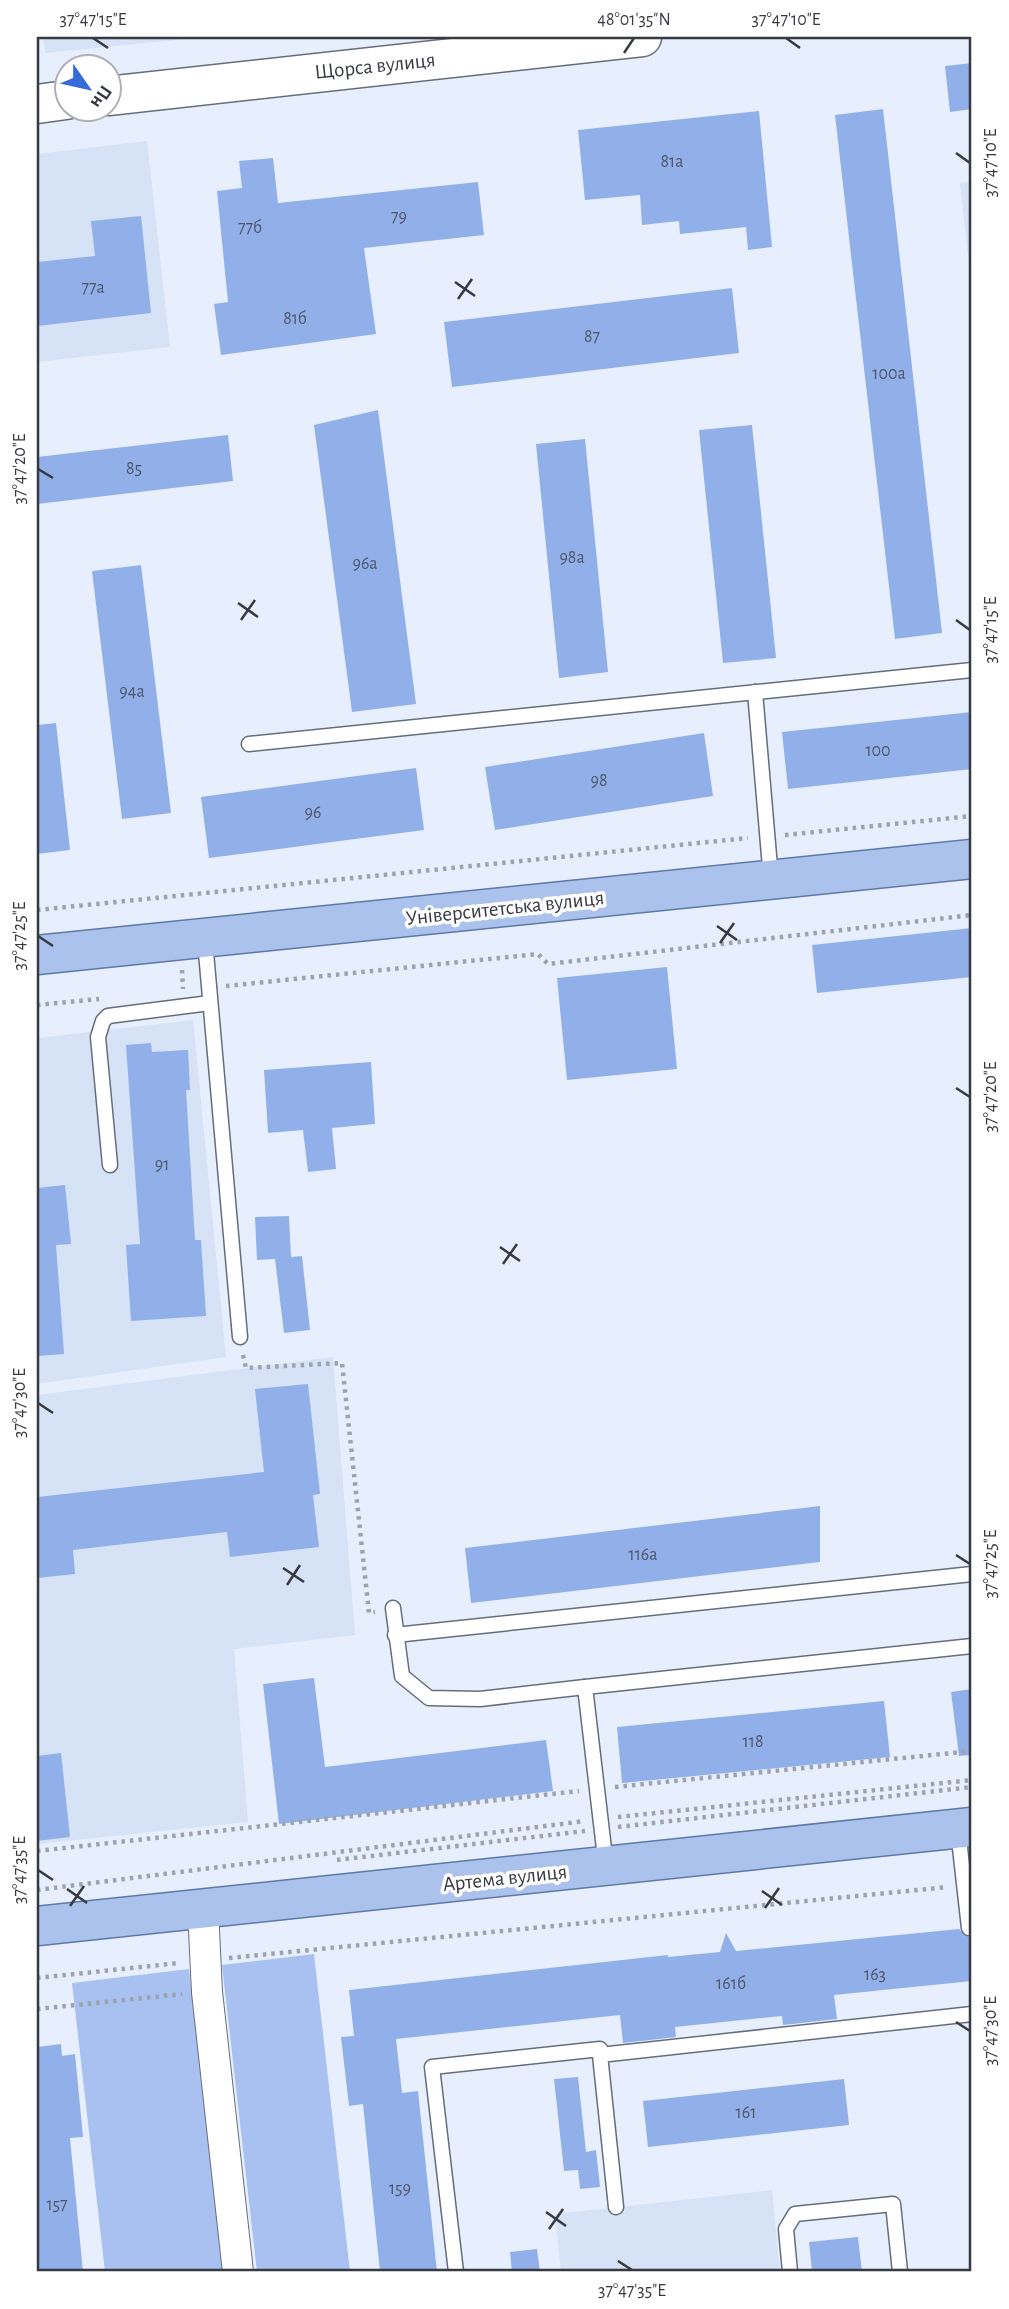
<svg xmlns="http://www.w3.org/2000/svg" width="1009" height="2309" viewBox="0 0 1009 2309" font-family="'Alegreya Sans',sans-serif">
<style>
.built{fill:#d6e2f6}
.green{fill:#a8c1f0}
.building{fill:#91afe9}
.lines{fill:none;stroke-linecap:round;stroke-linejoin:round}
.lane-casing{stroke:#666d7a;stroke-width:17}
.street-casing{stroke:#666d7a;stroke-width:32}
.secondary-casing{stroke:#666d7a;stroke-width:41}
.primary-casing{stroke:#5e78a8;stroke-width:41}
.path{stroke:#9da3ae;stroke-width:4.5;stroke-dasharray:3.5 5;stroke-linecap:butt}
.lane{stroke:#fff;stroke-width:14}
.street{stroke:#fff;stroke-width:30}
.secondary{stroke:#fff;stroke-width:38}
.primary{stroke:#abc2ec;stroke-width:38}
.ticks{fill:none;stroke:#373a40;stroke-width:2.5}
.labels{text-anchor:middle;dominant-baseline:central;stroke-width:7;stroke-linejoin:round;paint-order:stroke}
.number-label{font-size:18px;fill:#4e576a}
.street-label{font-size:21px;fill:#373a40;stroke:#fff}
.neatline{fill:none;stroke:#373a40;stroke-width:2.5}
.ticks-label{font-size:18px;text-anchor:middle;fill:#373a40}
</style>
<rect width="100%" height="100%" fill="#e7effe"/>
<!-- built -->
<g class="built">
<path d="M43 37H206L45 53Z"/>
<path d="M147 141 170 347 37 362V154Z"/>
<path d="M972 182V294L960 183Z"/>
<path d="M193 1020 226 1357 37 1384V1038Z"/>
<path d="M333 1357 355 1635 234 1649 248 1822 37 1844V1395Z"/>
<path d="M772 2190 780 2272H561L555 2214Z"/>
</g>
<!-- green -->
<g class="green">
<path d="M314 1954 350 2272H257L222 1965Z"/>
<path d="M189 1969 224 2272H105L72 1983Z"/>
</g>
<!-- building -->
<g class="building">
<path d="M972 63V109L950 112 945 66Z"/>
<path d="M883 109 942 633 895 639 835 115Z"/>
<path d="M759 111 772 247 748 250 746 227 680 234 679 221 642 225 640 195 585 200 578 130Z"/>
<path d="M273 158 278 203 478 182 484 235 364 248 376 334 221 355 214 304 228 302 217 191 242 188 239 161Z"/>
<path d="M141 216 151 313 37 326V262L95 256 91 221Z"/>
<path d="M732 288 739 353 452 387 444 322Z"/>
<path d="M378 410 416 704 352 712 314 425Z"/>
<path d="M752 425 776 658 723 663 699 430Z"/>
<path d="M228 435 233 481 37 504V457Z"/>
<path d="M585 439 608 672 559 678 536 444Z"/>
<path d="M141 565 171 813 122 819 92 571Z"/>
<path d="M972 712V769L788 789 782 732Z"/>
<path d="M56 723 70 850 37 854V725Z"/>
<path d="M704 733 713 796 495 830 485 767Z"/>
<path d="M416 768 424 830 209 858 201 797Z"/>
<path d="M972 928V977L817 993 812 945Z"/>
<path d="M667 967 677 1069 567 1080 557 978Z"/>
<path d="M151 1043 152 1052 188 1050 190 1090H186L195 1240H201L206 1316 131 1321 126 1245 140 1244 126 1045Z"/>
<path d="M371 1062 375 1124 332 1128 336 1169 308 1172 303 1130 268 1133 264 1070Z"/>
<path d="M65 1185 71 1244 56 1245 64 1354 37 1356V1188Z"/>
<path d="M289 1216 291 1257 302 1256 310 1330 284 1333 275 1259 257 1260 255 1217Z"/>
<path d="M308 1384 320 1494 313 1495 319 1547 230 1557 227 1532 73 1550 75 1574 37 1578V1497L264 1472 255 1389Z"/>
<path d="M820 1506V1562L471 1603 465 1548Z"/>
<path d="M314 1678 325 1767 546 1740 553 1791 279 1824 263 1684Z"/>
<path d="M972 1689V1755L959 1756 951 1692Z"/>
<path d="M884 1701 890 1757 622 1783 617 1727Z"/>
<path d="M61 1753 70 1837 37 1841V1756Z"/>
<path d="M959 1929 965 1936 972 1937V1981L834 1995 837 2019 783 2025 782 2016 675 2027 676 2037 623 2043 620 2015 396 2039 402 2093 418 2091 437 2272H380L363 2104 349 2106 341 2037 354 2036 349 1990 668 1955V1957L720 1952 726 1933 736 1951Z"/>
<path d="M61 2044 62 2056 75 2054 83 2137 70 2138 83 2272H37V2047Z"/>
<path d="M578 2077 586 2152 596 2150 600 2187 580 2189 578 2170 564 2171 554 2079Z"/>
<path d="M844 2079 849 2125 648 2147 643 2101Z"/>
<path d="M858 2237 862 2272H812L809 2242Z"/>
<path d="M537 2249 540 2272H512L510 2252Z"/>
</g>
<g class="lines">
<!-- lane casing -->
<g class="lane-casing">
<g id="lane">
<path d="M755 692 771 879"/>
<path d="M249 744 972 670"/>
<path d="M205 941 240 1337"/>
<path d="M110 1165 98 1037 103 1021 108 1016 210 1003"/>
<path d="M393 1608 402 1676 429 1698 480 1699 585 1687"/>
<path d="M395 1635 972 1574"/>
<path d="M958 1830 969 1928"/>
<path d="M606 1866 585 1687 972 1646"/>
<path d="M616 2207 600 2055 972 2014"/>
<path d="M456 2272 432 2067 600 2049V2055"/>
<path d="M790 2272 786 2229 795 2214 893 2204 900 2272"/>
</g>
</g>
<!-- street casing -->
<g class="street-casing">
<path id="street" d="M203 1910 207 1992 238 2272"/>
</g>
<!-- secondary casing -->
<g class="secondary-casing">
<g id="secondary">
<path d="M108 96 642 37"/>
<path d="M37 104 66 100"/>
</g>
</g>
<!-- primary casing -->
<g class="primary-casing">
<g id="primary">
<path d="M37 955 972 859"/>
<path d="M37 1926 972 1827"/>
</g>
</g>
<!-- path -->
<g class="path">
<path d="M785 835 972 816"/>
<path d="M37 910 748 838"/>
<path d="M182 970 183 989"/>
<path d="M226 986 538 954 548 964 972 915"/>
<path d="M37 1005 99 999"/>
<path d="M243 1355 246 1368 342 1363 369 1613 375 1612"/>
<path d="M615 1787 972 1751"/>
<path d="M618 1817 972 1780"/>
<path d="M618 1827 972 1787"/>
<path d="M37 1851 579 1791"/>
<path d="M337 1860 585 1831"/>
<path d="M37 1890 585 1821"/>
<path d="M229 1958 948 1887"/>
<path d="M37 1978 179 1963"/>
<path d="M37 2009 182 1994"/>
</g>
<!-- lane -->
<use href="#lane" class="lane"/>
<!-- street -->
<use href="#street" class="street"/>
<!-- secondary -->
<use href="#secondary" class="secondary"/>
<!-- primary -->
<use href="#primary" class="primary"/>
</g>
<!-- ticks -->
<path class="ticks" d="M93 38 108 48M786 38 800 48M624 53 634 38M956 153 970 163M455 282 475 296M458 299 472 279M38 469 53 478M238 603 258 617M241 620 255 600M956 620 970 630M717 926 737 940M38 936 53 946M720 943 734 923M956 1088 970 1097M500 1247 520 1261M503 1264 517 1244M38 1403 53 1413M956 1555 970 1564M283 1568 304 1582M287 1585 300 1565M38 1870 53 1880M67 1889 87 1903M762 1891 782 1905M70 1906 84 1886M765 1908 779 1888M956 2022 970 2031M546 2212 566 2226M549 2229 563 2209M618 2261 632 2270"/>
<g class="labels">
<!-- number labels -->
<g class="number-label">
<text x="672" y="162">81а</text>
<text x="399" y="217">79</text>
<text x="250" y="228">77б</text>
<text x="93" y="288">77а</text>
<text x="295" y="319">81б</text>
<text x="592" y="337">87</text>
<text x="889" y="374">100а</text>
<text x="134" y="469">85</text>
<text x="572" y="558">98а</text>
<text x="365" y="564">96а</text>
<text x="132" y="692">94а</text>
<text x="878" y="751">100</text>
<text x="599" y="781">98</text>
<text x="313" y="813">96</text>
<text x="162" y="1165">91</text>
<text x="643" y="1555">116а</text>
<text x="753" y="1742">118</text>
<text x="875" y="1975">163</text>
<text x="731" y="1984">161б</text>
<text x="746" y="2113">161</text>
<text x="400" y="2189">159</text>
<text x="57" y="2205">157</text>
</g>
<!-- street labels -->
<g class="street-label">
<text transform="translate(375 66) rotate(-6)">Щорса вулиця</text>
<text transform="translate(505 908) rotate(-6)">Університетська вулиця</text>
<text transform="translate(505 1878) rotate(-6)">Артема вулиця</text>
</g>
</g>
<!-- border -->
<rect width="1009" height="2309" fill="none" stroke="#ffffff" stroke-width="77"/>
<!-- north arrow -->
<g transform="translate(88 88) rotate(124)"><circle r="33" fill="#ffffff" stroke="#afb0b3" stroke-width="2"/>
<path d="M0-5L12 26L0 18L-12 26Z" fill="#366bda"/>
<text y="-10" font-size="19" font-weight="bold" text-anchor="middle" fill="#373a40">Пн</text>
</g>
<rect x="38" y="38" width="932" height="2232" class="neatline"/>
<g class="ticks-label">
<text x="93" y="25">37°47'15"E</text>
<text x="634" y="25">48°01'35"N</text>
<text x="786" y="25">37°47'10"E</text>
<text transform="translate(990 163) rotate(-90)" y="6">37°47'10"E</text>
<text transform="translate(19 469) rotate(-90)" y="6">37°47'20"E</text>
<text transform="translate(990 630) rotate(-90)" y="6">37°47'15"E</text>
<text transform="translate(19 936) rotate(-90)" y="6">37°47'25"E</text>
<text transform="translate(990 1097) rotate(-90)" y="6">37°47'20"E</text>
<text transform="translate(19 1403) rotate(-90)" y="6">37°47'30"E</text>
<text transform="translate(990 1564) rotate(-90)" y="6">37°47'25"E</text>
<text transform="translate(19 1870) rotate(-90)" y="6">37°47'35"E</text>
<text transform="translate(990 2031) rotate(-90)" y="6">37°47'30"E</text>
<text x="632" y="2296">37°47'35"E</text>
</g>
</svg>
